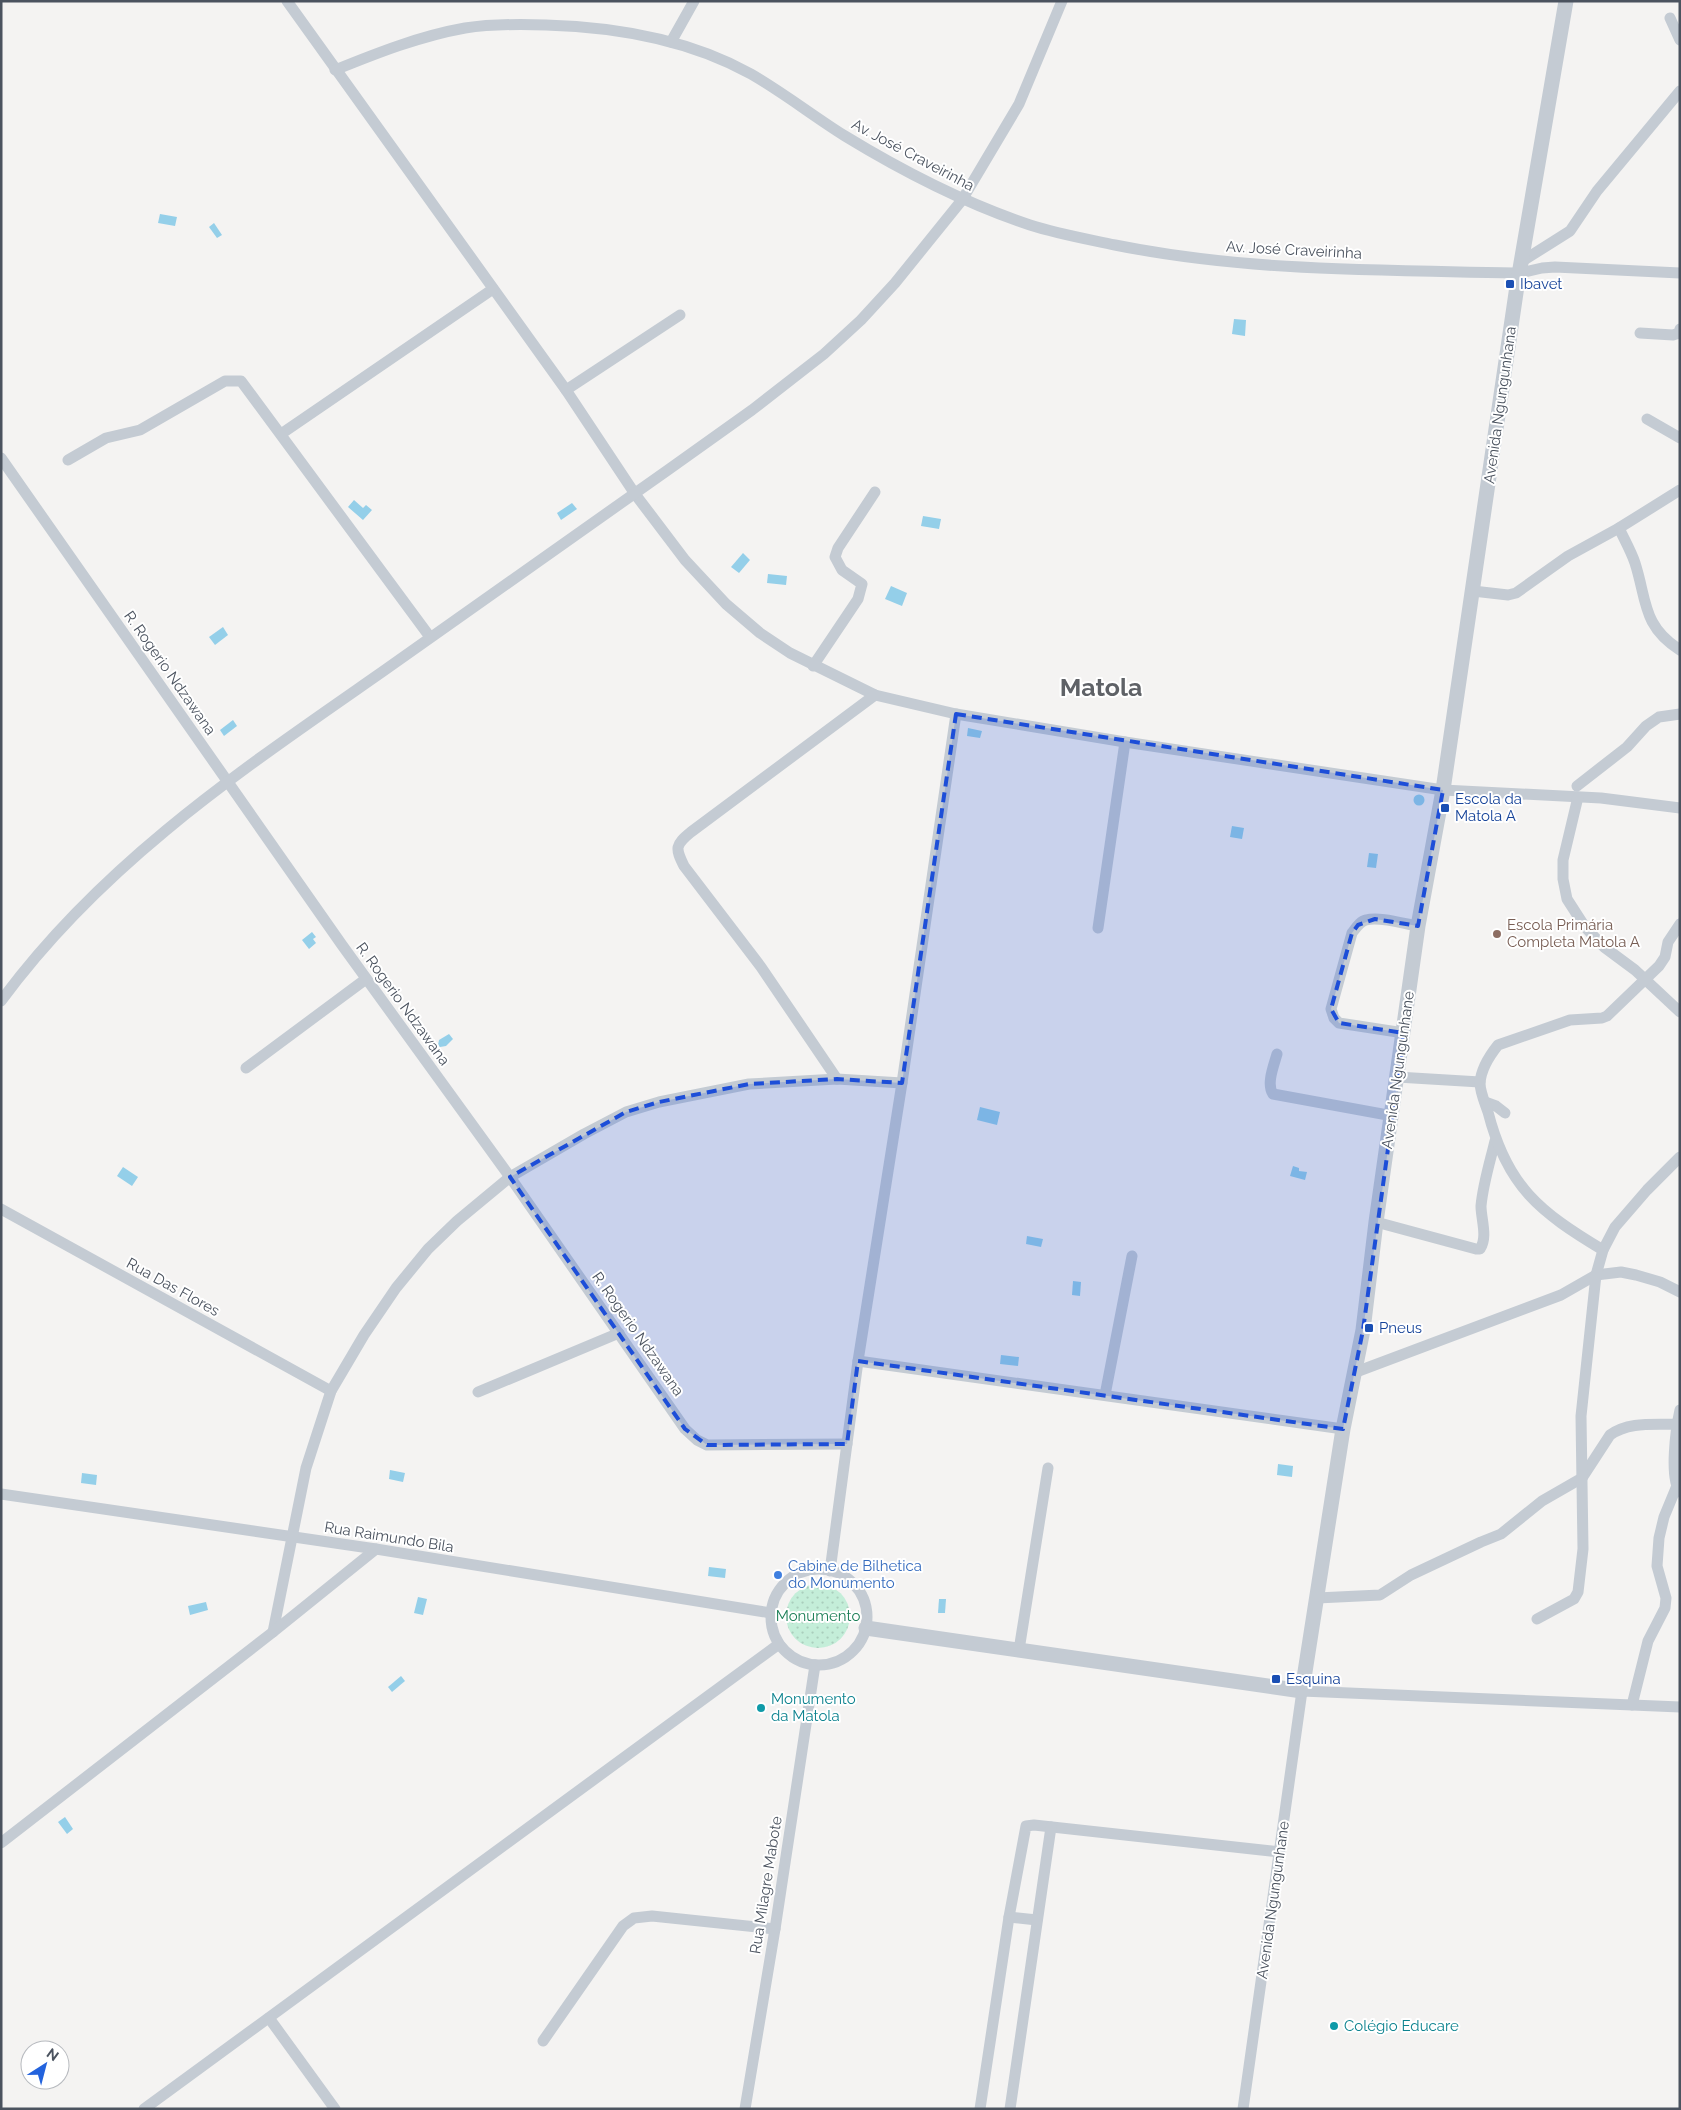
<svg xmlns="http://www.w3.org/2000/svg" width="1681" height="2110" viewBox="0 0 1681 2110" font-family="Raleway,sans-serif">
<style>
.park{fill:url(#park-dots)}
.water{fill:#94cfe9}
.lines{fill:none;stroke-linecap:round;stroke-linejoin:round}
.minor{stroke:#c4cbd3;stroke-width:11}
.tertiary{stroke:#c4cbd3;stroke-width:15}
.marked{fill:#1d4ed8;fill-opacity:0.2;stroke:#1d4ed8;stroke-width:4;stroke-dasharray:10 6;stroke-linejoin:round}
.transit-dot{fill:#1a4fb4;stroke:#fff;stroke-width:2}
.education-dot{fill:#8d6e63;stroke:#fff;stroke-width:2}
.shop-dot{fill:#3f7fe0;stroke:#fff;stroke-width:2}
.culture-dot{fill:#0f9aa8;stroke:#fff;stroke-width:2}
.labels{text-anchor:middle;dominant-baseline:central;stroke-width:4;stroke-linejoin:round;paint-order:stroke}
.street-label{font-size:15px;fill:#4b535f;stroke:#fff}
.transit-label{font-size:15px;fill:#164399;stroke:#fff;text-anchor:start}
.education-label{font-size:15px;fill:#785e54;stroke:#fff;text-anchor:start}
.shop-label{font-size:15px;fill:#366cbe;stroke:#fff;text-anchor:start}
.park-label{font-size:15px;fill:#1c7f57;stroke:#fff}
.culture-label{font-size:15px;fill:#0d838f;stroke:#fff;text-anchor:start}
.town-label{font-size:25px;font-weight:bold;fill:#5f6267;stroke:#fff}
</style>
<defs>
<pattern id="park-dots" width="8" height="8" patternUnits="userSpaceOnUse" patternTransform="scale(1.25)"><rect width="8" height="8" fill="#c4eed9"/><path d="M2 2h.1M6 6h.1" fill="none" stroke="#aacebd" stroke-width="1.8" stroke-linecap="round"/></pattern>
</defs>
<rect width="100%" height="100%" fill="#f4f3f2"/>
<!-- park -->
<circle class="park" cx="818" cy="1616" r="32"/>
<!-- water -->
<g class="water">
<path d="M160 214 177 217 175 226 158 223Z"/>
<path d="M214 223 222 235 217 238 209 227Z"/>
<path d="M1234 319 1246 320 1245 336 1232 334Z"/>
<path d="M354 500 363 508 366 505 372 510 363 520 348 507Z"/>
<path d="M572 503 577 509 561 520 557 513Z"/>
<path d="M923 516 941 519 939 529 921 526Z"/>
<path d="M743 553 750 560 739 573 731 567Z"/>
<path d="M768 574 787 576 786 585 767 583Z"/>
<path d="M891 586 907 593 902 606 885 599Z"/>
<path d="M223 627 228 635 215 645 209 637Z"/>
<path d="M233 720 237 726 224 736 220 730Z"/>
<path d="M968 728 982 731 980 738 967 736Z"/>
<circle cx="1419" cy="800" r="5.5"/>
<path d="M1232 826 1244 828 1242 839 1230 837Z"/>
<path d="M1369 853 1378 854 1376 868 1367 867Z"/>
<path d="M312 932 316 937 313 939 316 943 309 949 302 940Z"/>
<path d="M449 1034 453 1039 446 1046 440 1047 438 1045 439 1040Z"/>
<path d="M980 1107 1000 1112 997 1125 977 1120Z"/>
<path d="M1293 1166 1299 1168V1171L1307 1172 1305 1180 1290 1176Z"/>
<path d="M123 1167 138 1177 132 1186 117 1176Z"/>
<path d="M1027 1236 1043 1239 1041 1247 1026 1244Z"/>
<path d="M1073 1281 1081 1282 1080 1296 1072 1295Z"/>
<path d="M1001 1355 1019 1357 1018 1366 1000 1364Z"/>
<path d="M1278 1464 1293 1466 1292 1477 1277 1475Z"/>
<path d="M390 1470 405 1473 403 1482 389 1479Z"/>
<path d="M82 1473 97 1475 96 1485 81 1483Z"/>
<path d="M709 1567 726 1569 725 1578 708 1576Z"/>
<path d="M418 1597 427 1599 423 1615 414 1613Z"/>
<path d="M939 1599H946L945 1613H938Z"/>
<path d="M206 1602 208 1610 190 1615 188 1606Z"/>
<path d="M401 1676 405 1681 392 1692 388 1687Z"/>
<path d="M65 1817 73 1829 67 1834 58 1822Z"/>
</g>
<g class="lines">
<!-- minor -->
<g class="minor">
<path d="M287 1 566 390 635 494 685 560 726 604 760 633 790 653 875 695 956 714 1125 742 1443 790 1601 798 1680 808"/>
<path d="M1670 18 1680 40"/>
<path d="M671 42 694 1"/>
<path d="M335 70C377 53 420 36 465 28 492 24 520 24 546 25 617 27 688 39 751 74 784 93 813 116 845 136 904 172 964 203 1030 225 1058 234 1087 239 1115 245 1248 272 1384 270 1520 273L1542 268 1555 267 1680 273"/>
<path d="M1521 262 1570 231 1597 191 1680 91"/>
<path d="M1640 333 1673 335 1679 333 1680 329"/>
<path d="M566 390 680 315"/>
<path d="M1647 419 1680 438"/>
<path d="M281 434 493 289"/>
<path d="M1 458 342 945 510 1177 685 1429 697 1440 707 1445 847 1444"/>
<path d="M68 460 106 438 140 430 225 381H241L430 637"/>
<path d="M1619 528C1624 539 1631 551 1635 563 1647 600 1642 626 1680 650"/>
<path d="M1473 591 1508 595 1516 593 1568 556 1619 528 1680 490"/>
<path d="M813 666 858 599 862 584 842 570 835 557 838 548 875 492"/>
<path d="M1577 786 1627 747 1646 726 1659 717 1680 714"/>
<path d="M1578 797 1563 860V879L1567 899 1585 927 1604 947 1635 970 1680 1012"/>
<path d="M1098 928 1125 742"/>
<path d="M1 1001C103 862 243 769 382 672 505 585 629 498 752 410L824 354 861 320 895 283 962 200 1019 104 1062 1"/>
<path d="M1404 1033 1339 1023 1334 1018 1331 1009 1352 933C1356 928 1360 921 1366 920 1379 916 1405 924 1418 926"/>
<path d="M1277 1054C1274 1065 1266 1084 1273 1094L1393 1116"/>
<path d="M246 1068 366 979"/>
<path d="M1397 1077 1480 1082"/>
<path d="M837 1079 761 967 684 866C675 848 675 845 691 832L875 695"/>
<path d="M1485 1102 1496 1106 1505 1113"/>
<path d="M1 1209 331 1391"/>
<path d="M1376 1222 1476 1249H1480C1488 1237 1481 1219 1481 1206 1483 1184 1490 1162 1495 1141"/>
<path d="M1603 1250C1540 1212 1507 1187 1488 1112 1485 1103 1480 1092 1480 1083 1481 1069 1490 1055 1498 1045L1570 1020 1602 1018 1607 1016 1659 966 1665 957 1668 942 1680 924"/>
<path d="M858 1361 1343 1429"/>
<path d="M1356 1372 1561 1295 1596 1275 1621 1272 1636 1275 1660 1282 1680 1292"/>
<path d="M478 1392 619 1333"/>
<path d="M1105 1395 1132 1256"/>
<path d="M1680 1410C1676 1428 1669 1478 1680 1492"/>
<path d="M1 1494 376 1549 771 1613"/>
<circle cx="819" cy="1617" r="48"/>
<path d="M830 1571 858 1361 902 1083 956 714"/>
<path d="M1317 1598 1380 1595 1411 1575 1481 1542 1501 1534 1542 1501 1582 1478 1610 1435C1629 1421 1655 1425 1677 1424"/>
<path d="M1537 1619 1574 1599 1578 1592 1583 1549 1581 1416 1596 1275 1603 1250 1615 1227 1647 1190 1680 1157"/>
<path d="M273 1632 306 1468 331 1391 364 1335 396 1288 428 1249 457 1221 510 1177 584 1134 626 1112 659 1102 749 1084 837 1079 902 1083"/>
<path d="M1019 1650 1048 1468"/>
<path d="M1632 1705 1648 1641 1665 1608 1666 1598 1657 1566 1659 1538 1664 1517 1676 1488"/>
<path d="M1 1843 273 1632 376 1549"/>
<path d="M1009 1917 1037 1920"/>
<path d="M269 2018 335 2109"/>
<path d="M543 2041 623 1926 634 1918 652 1916 775 1929"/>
<path d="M144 2109 779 1644"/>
<path d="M745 2109 775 1929 815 1665"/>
<path d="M980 2109 1009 1917 1026 1826 1034 1825 1280 1852"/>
<path d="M1010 2109 1051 1827"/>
<path d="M1243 2109 1302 1691 1680 1707"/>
</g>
<!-- tertiary -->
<path class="tertiary" d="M866 1628 1302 1691 1343 1429 1363 1330 1376 1222 1418 926 1443 790 1517 286 1566 1"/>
</g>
<!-- marked area -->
<path class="marked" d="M956 714 1443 790 1418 926 1375 919 1358 925 1352 933 1331 1009 1339 1023 1404 1033 1363 1330 1343 1429 858 1361 847 1444 707 1445 685 1429 510 1177 626 1112 659 1102 749 1084 837 1079 902 1083Z"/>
<!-- markers -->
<g class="transit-dot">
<rect x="1505" y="279" width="10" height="10" rx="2.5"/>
<rect x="1440" y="803" width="10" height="10" rx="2.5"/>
<rect x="1364" y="1323" width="10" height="10" rx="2.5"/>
<rect x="1271" y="1674" width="10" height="10" rx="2.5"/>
</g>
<circle class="education-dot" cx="1497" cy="934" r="5"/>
<circle class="shop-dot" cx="778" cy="1575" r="5"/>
<g class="culture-dot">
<circle cx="761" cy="1708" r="5"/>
<circle cx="1334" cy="2026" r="5"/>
</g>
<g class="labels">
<!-- street labels -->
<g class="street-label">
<text transform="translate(913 155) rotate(28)">Av. José Craveirinha</text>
<text transform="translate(1294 250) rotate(3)">Av. José Craveirinha</text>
<text transform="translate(1500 405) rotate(-82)">Avenida Ngungunhana</text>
<text transform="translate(170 673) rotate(55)">R. Rogerio Ndzawana</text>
<text transform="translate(403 1004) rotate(54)">R. Rogerio Ndzawana</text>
<text transform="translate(1398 1070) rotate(-82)">Avenida Ngungunhane</text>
<text transform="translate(173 1287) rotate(29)">Rua Das Flores</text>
<text transform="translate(638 1334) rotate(55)">R. Rogerio Ndzawana</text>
<text transform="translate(389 1537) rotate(9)">Rua Raimundo Bila</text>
<text transform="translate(766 1885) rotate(-81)">Rua Milagre Mabote</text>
<text transform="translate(1273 1900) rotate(-82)">Avenida Ngungunhane</text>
</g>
<!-- transit labels -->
<g class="transit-label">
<text x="1520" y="284">Ibavet</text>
<text x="1455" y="799">Escola da<tspan x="1455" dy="17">Matola A</tspan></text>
<text x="1379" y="1328">Pneus</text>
<text x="1286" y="1679">Esquina</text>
</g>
<!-- education labels -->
<g class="education-label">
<text x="1507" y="925">Escola Primária<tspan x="1507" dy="17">Completa Matola A</tspan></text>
</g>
<!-- shop labels -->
<g class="shop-label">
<text x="788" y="1566">Cabine de Bilhetica<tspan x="788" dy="17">do Monumento</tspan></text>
</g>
<!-- park labels -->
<g class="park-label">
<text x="818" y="1616">Monumento</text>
</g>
<!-- culture labels -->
<g class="culture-label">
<text x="771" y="1699">Monumento<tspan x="771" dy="17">da Matola</tspan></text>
<text x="1344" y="2026">Colégio Educare</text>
</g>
<!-- town labels -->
<g class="town-label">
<text x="1101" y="687">Matola</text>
</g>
</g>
<!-- border -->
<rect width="1681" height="2110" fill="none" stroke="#4b535f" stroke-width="5"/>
<!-- north arrow -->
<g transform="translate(45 2065) rotate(36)"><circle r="24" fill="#ffffff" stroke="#b7babf"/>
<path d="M0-4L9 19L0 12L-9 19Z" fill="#2363dd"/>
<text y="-8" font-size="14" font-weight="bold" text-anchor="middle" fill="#4b535f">N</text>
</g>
</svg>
